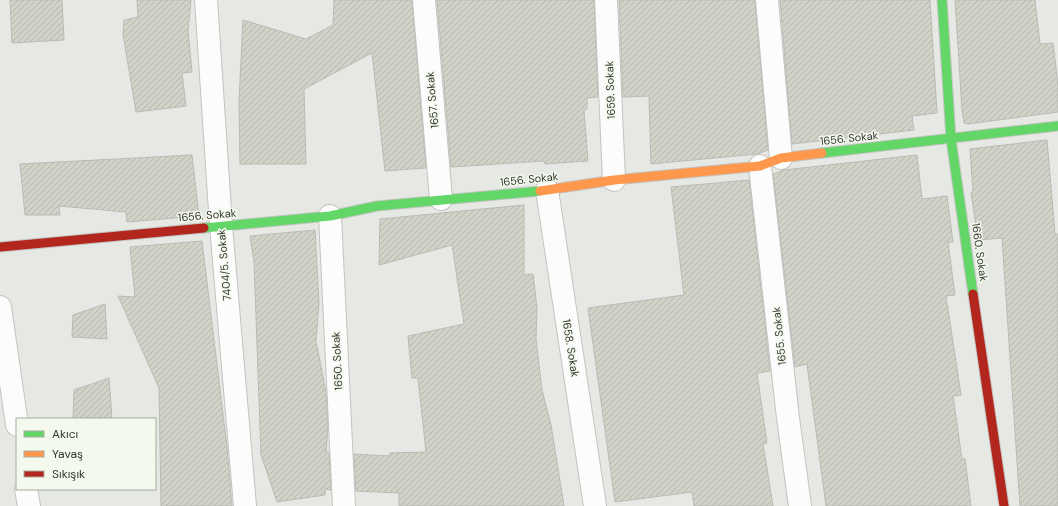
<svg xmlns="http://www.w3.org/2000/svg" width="1058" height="506" viewBox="0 0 1058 506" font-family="'DM Sans',sans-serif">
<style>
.building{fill:url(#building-hatch);stroke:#babbb6}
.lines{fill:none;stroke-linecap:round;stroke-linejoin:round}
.street-casing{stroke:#c3c4c0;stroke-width:24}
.fast-casing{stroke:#c3c4c0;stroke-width:11}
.slow-casing{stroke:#c3c4c0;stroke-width:11}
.jam-casing{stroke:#c3c4c0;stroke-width:11}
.street{stroke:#fbfcfb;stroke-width:22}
.fast{stroke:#63d668;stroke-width:9}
.slow{stroke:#ff974d;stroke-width:9}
.jam{stroke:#b3261e;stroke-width:9}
.labels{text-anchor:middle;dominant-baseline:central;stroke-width:3;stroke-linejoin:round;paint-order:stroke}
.street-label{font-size:11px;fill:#353732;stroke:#f4f9ed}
</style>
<defs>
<pattern id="building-hatch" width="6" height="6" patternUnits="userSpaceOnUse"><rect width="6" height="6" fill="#d2d2c8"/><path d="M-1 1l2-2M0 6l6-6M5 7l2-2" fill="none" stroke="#b5b5ac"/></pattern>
</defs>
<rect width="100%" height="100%" fill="#e6e8e3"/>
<!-- building -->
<g class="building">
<path d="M10 0H62L64 40 12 43Z"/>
<path d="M137 0H191L188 31 192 72 182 73 186 106 136 112 123 34 124 20 138 17Z"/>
<path d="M334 0H412L426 168 385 171 372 53 304 89 306 164H240L239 101 243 20 306 39 333 25Z"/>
<path d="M437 0H594L598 97 587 98V109L584 110 588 161 545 164 544 161 451 167Z"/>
<path d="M619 0H755L768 150 757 154 651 164 649 96 623 97Z"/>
<path d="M780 0H930L937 113 912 116 914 130 792 144Z"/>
<path d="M955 0H1035L1040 44 1053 43 1058 85V112L968 124 964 123 962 110Z"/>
<path d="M1047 140 1055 234H1058V506H1020L1002 238 978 240 971 192H973L970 149Z"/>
<path d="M192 155 199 216 127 222 126 212 59 206 60 215H25L20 164Z"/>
<path d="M917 155 922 199 947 196 953 242H948L955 295 946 296 961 395 953 396 962 459H965L971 506H826L807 364 795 367 773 174 784 170Z"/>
<path d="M749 180 770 371 757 373 767 443 763 444 773 506H694L692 492 615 502 588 308 684 295 671 187Z"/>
<path d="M524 205V275L533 274 537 308 536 339 542 390 551 425 564 506H399V493L356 491 354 454 390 456V453L426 452 418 378H412L408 336 464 324 452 245 379 265 380 219Z"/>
<path d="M315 230 319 303 316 341 326 392 328 426 326 452H329L331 490 325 489V495L277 502 261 455 254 262 250 236Z"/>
<path d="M202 241 227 447 232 506H161L159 388 118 296 135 297 130 247Z"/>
<path d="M105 304 107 339 72 337 73 315Z"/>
<path d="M109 378 112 419H73L74 390Z"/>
</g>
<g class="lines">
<!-- street casing -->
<g class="street-casing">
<g id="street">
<path d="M206 0 221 226 245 506"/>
<path d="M424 0 441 199"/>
<path d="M606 0 614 180"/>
<path d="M767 0 781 158"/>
<path d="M760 166 788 418 800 506"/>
<path d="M547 190 595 506"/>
<path d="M330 216 344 506"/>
<path d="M0 307 17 425"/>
<path d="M26 489 29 506"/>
</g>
</g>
<!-- fast casing -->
<g class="fast-casing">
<g id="fast">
<path d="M942 0 951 139 973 294"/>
<path d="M822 153 1058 126"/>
<path d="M204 228 330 216 377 206 540 191"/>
</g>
</g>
<!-- slow casing -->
<g class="slow-casing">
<path id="slow" d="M540 191 614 180 760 166 781 158 822 153"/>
</g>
<!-- jam casing -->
<g class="jam-casing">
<g id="jam">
<path d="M0 247 204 228"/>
<path d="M973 294 1004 506"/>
</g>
</g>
<!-- street -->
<use href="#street" class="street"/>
<!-- fast -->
<use href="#fast" class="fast"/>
<!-- slow -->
<use href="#slow" class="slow"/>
<!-- jam -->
<use href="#jam" class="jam"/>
</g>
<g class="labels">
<!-- street labels -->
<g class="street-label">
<text transform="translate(610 90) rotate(-92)">1659. Sokak</text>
<text transform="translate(432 100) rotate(-95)">1657. Sokak</text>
<text transform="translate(849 138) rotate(-6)">1656. Sokak</text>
<text transform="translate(529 179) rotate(-6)">1656. Sokak</text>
<text transform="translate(207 215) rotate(-5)">1656. Sokak</text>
<text transform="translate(980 252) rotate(82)">1660. Sokak</text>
<text transform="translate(224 265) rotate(-95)">7404/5. Sokak</text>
<text transform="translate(779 336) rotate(-96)">1655. Sokak</text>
<text transform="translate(571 348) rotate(81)">1658. Sokak</text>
<text transform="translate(337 361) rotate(-93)">1650. Sokak</text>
</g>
</g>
<!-- legend -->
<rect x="16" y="418" width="140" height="72" fill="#f4f9ed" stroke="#a8aba2"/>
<rect x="24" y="431" width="20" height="6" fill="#63d668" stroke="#a8aba2"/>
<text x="52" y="438" font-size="12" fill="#353732">Akıcı</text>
<rect x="24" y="451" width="20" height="6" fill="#ff974d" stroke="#a8aba2"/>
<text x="52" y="458" font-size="12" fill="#353732">Yavaş</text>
<rect x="24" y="471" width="20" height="6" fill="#b3261e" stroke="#a8aba2"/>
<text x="52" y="478" font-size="12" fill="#353732">Sıkışık</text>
</svg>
